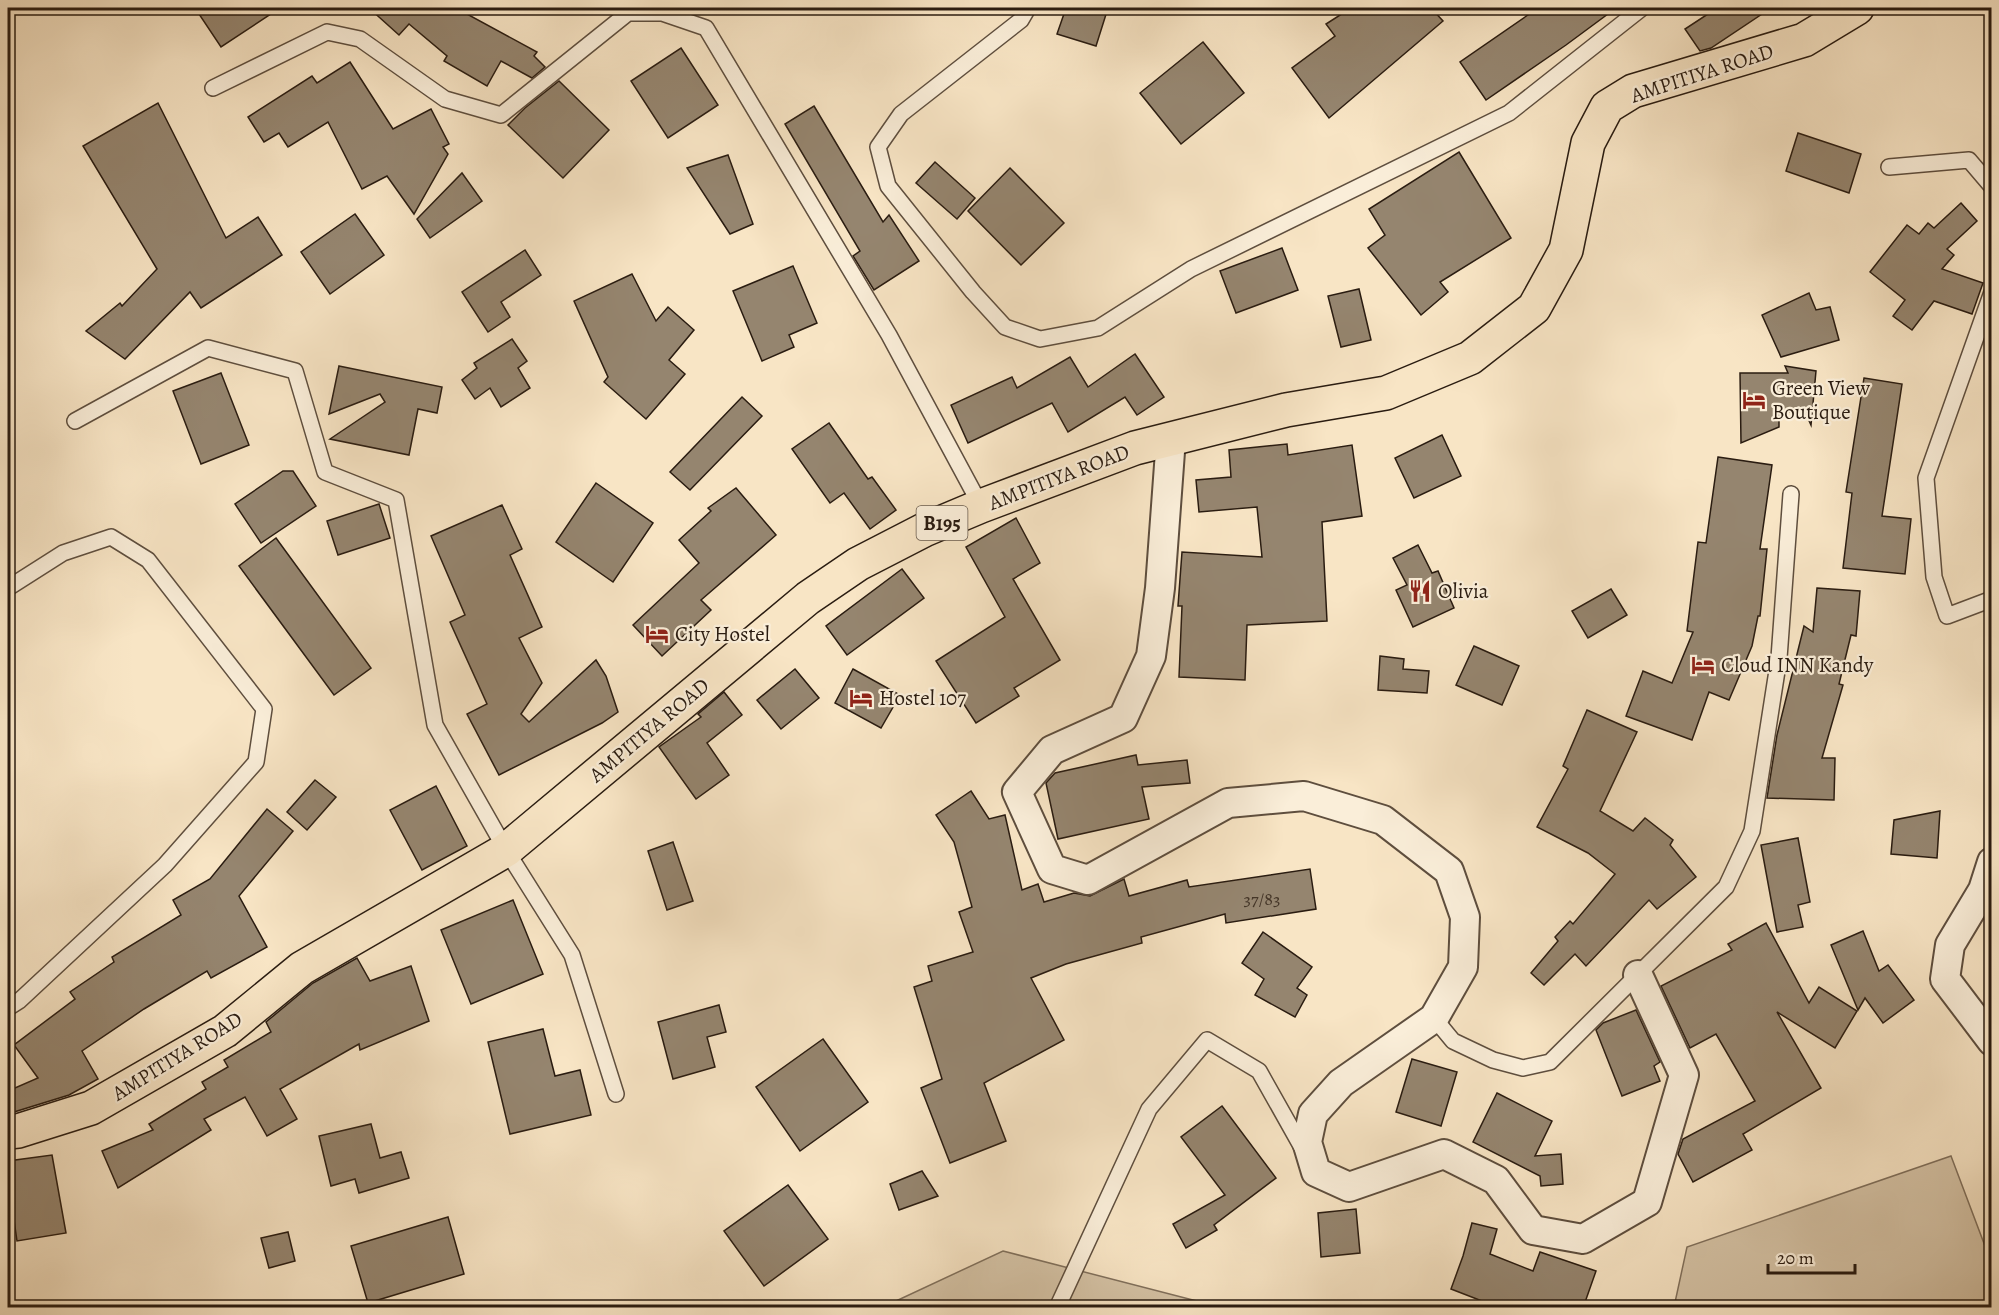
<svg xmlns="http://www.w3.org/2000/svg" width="1999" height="1315" viewBox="0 0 1999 1315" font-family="Alegreya,serif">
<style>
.green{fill:#d5c3a6;stroke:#80705c;stroke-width:1.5}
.building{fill:#95856f;stroke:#2a1c11;stroke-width:1.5}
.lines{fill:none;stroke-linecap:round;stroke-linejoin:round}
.service-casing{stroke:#5e4e3e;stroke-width:18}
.minor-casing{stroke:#5e4e3e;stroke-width:32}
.primary-casing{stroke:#2a1c11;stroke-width:36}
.service{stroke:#faeed9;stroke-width:15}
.minor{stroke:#faeed9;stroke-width:28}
.primary{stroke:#f8e5c5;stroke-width:33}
.labels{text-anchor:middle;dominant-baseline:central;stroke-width:4.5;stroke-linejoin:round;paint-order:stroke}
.number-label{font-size:18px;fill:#453628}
.shield{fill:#faeed9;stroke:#685b4d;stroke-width:1.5}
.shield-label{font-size:20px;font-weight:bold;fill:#2a1c11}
.street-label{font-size:21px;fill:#2a1c11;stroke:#faeed9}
.poi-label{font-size:21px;fill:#2a1c11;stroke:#faeed9;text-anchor:start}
</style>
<rect width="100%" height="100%" fill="#f8e5c5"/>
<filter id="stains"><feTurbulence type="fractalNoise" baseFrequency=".00333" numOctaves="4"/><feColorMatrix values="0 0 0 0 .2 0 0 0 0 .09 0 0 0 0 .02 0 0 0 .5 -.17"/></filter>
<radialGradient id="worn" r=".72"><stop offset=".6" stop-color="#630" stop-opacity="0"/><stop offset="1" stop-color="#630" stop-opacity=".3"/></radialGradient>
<!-- green -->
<g class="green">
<path d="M1951 1156 1991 1262V1307H1674L1687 1247Z"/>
<path d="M1003 1251 1220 1307 881 1308Z"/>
</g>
<!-- building -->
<g class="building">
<path d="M195 8H280L221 47Z"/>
<path d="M369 8H456L537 52 534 56 545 67 532 78 501 61 487 86 444 61 447 56 409 24 399 35Z"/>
<path d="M1066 8H1108L1096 46 1057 34Z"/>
<path d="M1351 8H1431L1443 21 1329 118 1292 68 1335 36 1326 24Z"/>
<path d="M1538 8H1616L1566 45 1486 100 1460 62Z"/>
<path d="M1717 8H1771L1711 48 1700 51 1685 29Z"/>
<path d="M1203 42 1244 93 1181 144 1140 93Z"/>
<path d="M681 48 718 105 668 138 631 81Z"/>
<path d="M350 62 393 129 431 109 449 144 443 147 448 154 414 214 387 176 362 189 328 122 288 147 279 133 264 142 248 117 312 76 317 83Z"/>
<path d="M559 81 609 130 563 178 508 125 525 108Z"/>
<path d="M158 103 226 238 258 217 282 255 201 308 190 292 125 359 86 331 120 303 122 306 157 269 83 146Z"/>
<path d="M814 106 883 222 889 215 919 261 874 290 853 256 860 251 785 124Z"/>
<path d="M1798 133 1861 154 1849 193 1786 171Z"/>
<path d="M1459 152 1511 238 1440 282 1448 292 1421 315 1368 248 1385 235 1369 209Z"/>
<path d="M728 155 753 224 730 234 687 168Z"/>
<path d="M935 162 975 198 957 219 916 183Z"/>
<path d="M1010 168 1064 223 1021 265 968 211Z"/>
<path d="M462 173 482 201 430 238 417 219Z"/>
<path d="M1961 203 1977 221 1947 249 1954 255 1942 269 1983 283 1972 314 1934 301 1912 330 1893 316 1905 300 1870 272 1907 225 1919 234 1928 223 1934 228Z"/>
<path d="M355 214 384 255 330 294 301 252Z"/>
<path d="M1282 248 1298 290 1236 313 1220 271Z"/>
<path d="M525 250 541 275 501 302 510 317 488 332 462 292Z"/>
<path d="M793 266 817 323 789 335 794 347 762 361 733 291Z"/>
<path d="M632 274 656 321 668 307 694 330 669 360 685 374 646 419 604 382 608 377 574 301Z"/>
<path d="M1359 289 1371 340 1341 347 1328 296Z"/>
<path d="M1809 293 1816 310 1830 307 1839 340 1781 357 1762 315Z"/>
<path d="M512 339 527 361 518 368 530 388 501 407 490 388 475 399 462 380 477 368 474 363Z"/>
<path d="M1135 354 1164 397 1137 415 1125 397 1068 432 1052 403 968 443 951 405 1012 377 1017 388 1070 357 1088 387Z"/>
<path d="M339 366 442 387 437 413 418 409 409 455 330 439 385 402 380 394 329 414Z"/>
<path d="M1785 366 1816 371 1811 425 1806 414 1779 411V427L1741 443 1740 373H1788Z"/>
<path d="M221 373 249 445 201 464 173 391Z"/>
<path d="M1864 378 1902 384 1882 516 1911 519 1905 574 1843 568 1852 493 1846 492Z"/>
<path d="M742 397 762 416 690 490 670 472Z"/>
<path d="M829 423 868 479 872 477 896 510 870 529 844 493 830 503 792 449Z"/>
<path d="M1442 435 1461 476 1414 498 1395 458Z"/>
<path d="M1287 444 1288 455 1352 445 1362 516 1322 522 1327 621 1247 625 1245 680 1179 677 1182 606H1178L1182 552 1262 557 1257 507 1199 512 1196 480 1231 477 1229 450Z"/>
<path d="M1718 457 1772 465 1760 549H1767L1760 616H1758L1752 646 1729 700 1709 692 1692 740 1626 716 1643 671 1672 683 1693 632 1687 631 1698 542 1706 543Z"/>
<path d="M283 471H293L316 506 261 543 235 504Z"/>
<path d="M596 483 653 523 613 582 556 542Z"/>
<path d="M736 488 776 535 701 600 711 610 662 656 633 625 699 563 679 540 711 511 708 508Z"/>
<path d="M379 504 390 538 338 555 327 521Z"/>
<path d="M502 505 522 549 510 555 542 627 519 638 542 683 521 714 529 722 596 660 606 676 618 712 602 723 499 775 467 714 487 704 450 622 465 615 431 536Z"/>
<path d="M1016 518 1040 563 1013 579 1060 660 1014 688 1019 696 976 723 936 661 1005 617 966 547Z"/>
<path d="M276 538 371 668 334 695 239 566Z"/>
<path d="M1418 545 1432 573 1438 571 1454 608 1413 627 1396 590 1407 585 1393 558Z"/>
<path d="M902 569 924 598 847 655 826 626Z"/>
<path d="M1817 588 1860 591 1856 636 1851 635 1839 684 1843 685 1822 758H1835L1834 800 1767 798 1777 735 1804 626 1813 632Z"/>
<path d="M1611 589 1627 615 1588 638 1572 611Z"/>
<path d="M1474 646 1519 666 1502 705 1456 685Z"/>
<path d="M1380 656 1404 659 1403 669 1429 671 1427 693 1378 690Z"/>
<path d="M795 669 819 698 781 729 757 700Z"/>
<path d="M853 669 900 695 881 728 835 703Z"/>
<path d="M724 692 742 715 707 743 729 775 696 799 659 747 701 717 698 714Z"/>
<path d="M1587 710 1637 732 1600 811 1633 831 1645 818 1673 840 1670 845 1696 877 1657 909 1649 900 1586 966 1575 954 1544 985 1531 973 1558 941 1555 937 1570 921 1573 924 1615 874 1588 853 1537 827 1568 769 1563 766Z"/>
<path d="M1136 755 1138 765 1187 760 1190 783 1142 787 1149 819 1058 839 1046 783 1055 773Z"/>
<path d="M315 780 336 797 307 830 287 812Z"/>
<path d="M436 786 467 846 422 870 390 810Z"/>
<path d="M971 791 989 819 1005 815 1022 890 1038 884 1044 902 1074 893 1090 896 1124 879 1129 896 1187 880 1189 887 1310 869 1316 909 1226 923 1225 914 1141 937 1142 943 1066 964 1031 978 1064 1040 984 1083 1006 1141 950 1163 921 1088 942 1079 914 987 932 981 928 966 973 952 959 912 972 907 954 842 936 815Z"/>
<path d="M267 809 293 831 239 896 267 947 211 978 207 971 144 1009 82 1051 98 1079 69 1095 14 1112 8 1096V1091L38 1078 14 1045 75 999 70 992 114 962 112 957 181 915 173 900 210 879Z"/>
<path d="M1940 811 1937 858 1891 854 1894 820Z"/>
<path d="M1798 838 1810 902 1798 905 1803 927 1777 932 1761 845Z"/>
<path d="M673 842 693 901 667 910 648 851Z"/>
<path d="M513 900 543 974 471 1004 441 930Z"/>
<path d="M1766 923 1809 1003 1819 987 1857 1011 1835 1048 1777 1012 1821 1088 1743 1134 1752 1150 1693 1182 1678 1154 1683 1139 1755 1101 1716 1034 1690 1048 1661 986 1732 950 1728 944Z"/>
<path d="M1863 931 1879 971 1888 965 1914 1000 1883 1023 1865 998 1858 1010 1831 945Z"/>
<path d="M1263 932 1312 967 1297 988 1307 995 1295 1017 1255 995 1264 979 1242 963Z"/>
<path d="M357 958 370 981 411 966 429 1021 360 1050 359 1044 280 1089 297 1119 267 1136 245 1097 204 1119 211 1130 118 1188 102 1151 153 1130 149 1124 206 1089 202 1082 228 1067 224 1060 271 1032 266 1022 313 983Z"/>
<path d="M719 1005 726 1032 707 1037 715 1067 673 1079 658 1022Z"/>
<path d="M1636 1010 1660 1062 1654 1066 1660 1081 1622 1096 1596 1030 1603 1023Z"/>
<path d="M543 1029 555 1076 580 1070 591 1115 510 1134 488 1042Z"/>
<path d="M823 1039 868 1102 800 1151 756 1087Z"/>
<path d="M1412 1059 1457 1072 1441 1126 1396 1112Z"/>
<path d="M1497 1093 1552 1121 1535 1156 1561 1154 1563 1184 1541 1186 1540 1176 1473 1142Z"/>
<path d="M1222 1106 1276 1178 1214 1225 1217 1230 1186 1248 1173 1224 1225 1195 1181 1137Z"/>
<path d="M371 1124 380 1158 401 1152 409 1178 359 1193 355 1179 331 1186 319 1136Z"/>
<path d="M52 1155 66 1233 17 1241 11 1199 8 1200V1161Z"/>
<path d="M922 1171 938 1196 899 1210 890 1184Z"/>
<path d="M788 1185 828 1239 764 1286 724 1231Z"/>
<path d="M1356 1209 1360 1253 1321 1257 1318 1213Z"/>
<path d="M448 1217 464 1274 368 1303 351 1246Z"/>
<path d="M1472 1223 1497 1229 1490 1254 1533 1271 1540 1252 1596 1271 1583 1308H1500L1451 1289 1463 1256Z"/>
<path d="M288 1232 295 1261 269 1268 261 1238Z"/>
</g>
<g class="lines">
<!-- service casing -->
<g class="service-casing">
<g id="service">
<path d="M1028 8 1021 20 901 114 878 147 888 186 973 292 1005 327 1040 339 1098 328 1191 269 1509 113 1642 8"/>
<path d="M213 88 327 32 360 39 445 99 501 115 628 13H662L706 28 889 335 981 506"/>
<path d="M1889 167 1969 160 1992 187"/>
<path d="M1992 292 1926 478 1934 577 1947 616 1992 599"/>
<path d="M75 421 208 348 295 371 325 472 396 500 435 725 506 850 572 955 616 1094"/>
<path d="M8 588 63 553 111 537 148 560 264 709 256 762 165 865 19 1001 8 1008"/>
<path d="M1434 1018 1453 1041 1493 1060 1523 1068 1550 1062 1726 887 1752 831 1779 658 1791 494"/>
<path d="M1057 1308 1149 1109 1207 1040 1259 1071 1304 1151"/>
</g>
</g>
<!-- minor casing -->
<g class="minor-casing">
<g id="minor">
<path d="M1171 438 1160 588 1151 656 1123 718 1052 750 1017 792 1052 869 1088 880 1228 803 1304 796 1383 820 1449 871 1465 917 1463 967 1434 1018 1341 1083 1313 1114 1307 1142 1316 1172 1349 1187 1444 1154 1496 1180 1533 1230 1583 1239 1647 1202 1684 1075 1638 975"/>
<path d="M1992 862 1983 890 1950 945 1945 979 1992 1041"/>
</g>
</g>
<!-- primary casing -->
<g class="primary-casing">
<path id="primary" d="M8 1132 18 1131 91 1108 225 1031 302 968 506 850 808 598 858 564 924 530 981 506 1135 448 1286 410 1386 393 1470 358 1534 308 1566 250 1588 143 1607 107 1633 91 1804 40 1857 8"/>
</g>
<!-- service -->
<use href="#service" class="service"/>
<!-- minor -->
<use href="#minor" class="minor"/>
<!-- primary -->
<use href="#primary" class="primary"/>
</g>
<!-- icons -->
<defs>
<g id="hotel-bare" transform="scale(1.8)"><path d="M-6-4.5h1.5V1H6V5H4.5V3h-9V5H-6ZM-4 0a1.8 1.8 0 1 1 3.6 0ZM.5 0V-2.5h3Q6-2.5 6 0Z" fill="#8f2418" stroke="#faeed9" stroke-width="2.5" paint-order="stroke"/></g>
<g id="restaurant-bare" transform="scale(1.8)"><path d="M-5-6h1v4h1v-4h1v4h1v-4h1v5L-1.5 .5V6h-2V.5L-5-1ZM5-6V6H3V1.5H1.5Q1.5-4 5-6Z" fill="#8f2418" stroke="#faeed9" stroke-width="2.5" paint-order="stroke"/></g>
</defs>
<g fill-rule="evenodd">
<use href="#hotel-bare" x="1754" y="400"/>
<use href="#restaurant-bare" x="1420" y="591"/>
<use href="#hotel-bare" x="657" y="634"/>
<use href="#hotel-bare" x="1703" y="665"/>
<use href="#hotel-bare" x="861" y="698"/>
</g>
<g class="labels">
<!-- number labels -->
<g class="number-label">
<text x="1262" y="899">37/83</text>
</g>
<!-- shield labels -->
<rect class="shield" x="916.5" y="506" width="51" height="34" rx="4.5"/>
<g class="shield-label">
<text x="942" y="523">B195</text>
</g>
<!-- street labels -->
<g class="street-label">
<text transform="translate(1702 73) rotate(-18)">AMPITIYA ROAD</text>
<text transform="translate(1059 477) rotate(-21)">AMPITIYA ROAD</text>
<text transform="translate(649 730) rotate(-40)">AMPITIYA ROAD</text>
<text transform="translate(177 1056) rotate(-32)">AMPITIYA ROAD</text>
</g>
<!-- poi labels -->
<g class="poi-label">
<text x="1772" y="388">Green View<tspan x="1772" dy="24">Boutique</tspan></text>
<text x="1438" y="591">Olivia</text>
<text x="675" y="634">City Hostel</text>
<text x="1721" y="665">Cloud INN Kandy</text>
<text x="879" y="698">Hostel 107</text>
</g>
</g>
<!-- margin -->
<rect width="1999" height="1315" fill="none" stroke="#f8e5c5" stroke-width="30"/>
<rect x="9" y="9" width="1981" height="1297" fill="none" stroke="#2a1c11" stroke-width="3"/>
<rect x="15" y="15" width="1969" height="1285" fill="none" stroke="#2a1c11" stroke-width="1.5"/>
<!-- scale -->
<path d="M1768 1264v9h87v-9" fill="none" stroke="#2a1c11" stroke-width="3"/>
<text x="1777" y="1264" font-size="18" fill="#2a1c11" stroke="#faeed9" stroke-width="4.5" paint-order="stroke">20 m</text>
<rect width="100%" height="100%" filter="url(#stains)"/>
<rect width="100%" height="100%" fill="url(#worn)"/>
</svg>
